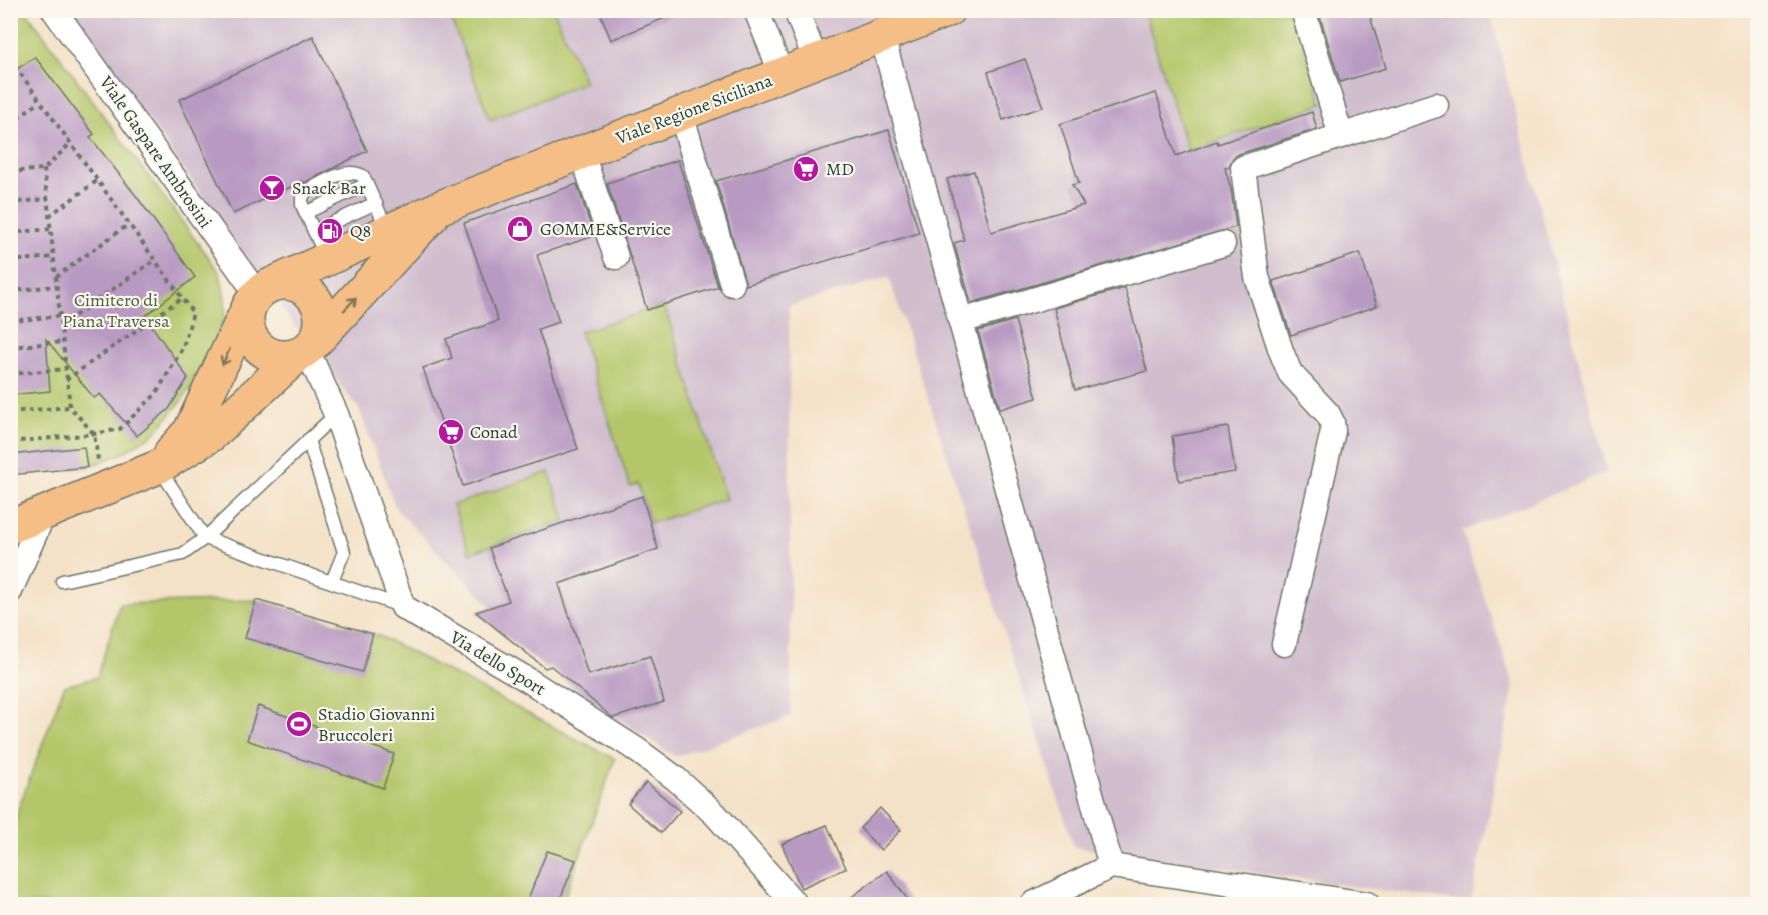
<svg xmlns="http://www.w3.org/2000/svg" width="1768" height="915" viewBox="0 0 1768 915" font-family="Alegreya,serif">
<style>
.industrial{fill:#d0bdcd}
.green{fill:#b4c669;stroke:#6a824e;stroke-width:1.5}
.building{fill:#b899c2}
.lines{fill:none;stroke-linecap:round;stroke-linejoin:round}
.lane-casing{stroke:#6a7768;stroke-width:15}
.street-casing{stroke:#6a7768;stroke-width:27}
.primary-casing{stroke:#6a7768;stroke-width:36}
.path{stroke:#6a7768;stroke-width:4;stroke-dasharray:4.5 4.5;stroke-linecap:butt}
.lane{stroke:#fff;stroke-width:12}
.street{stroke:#fff;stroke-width:24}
.primary{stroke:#f6be87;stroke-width:33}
.oneway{stroke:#807759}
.labels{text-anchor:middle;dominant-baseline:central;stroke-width:4.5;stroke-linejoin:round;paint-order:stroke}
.street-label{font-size:18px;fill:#1f3d34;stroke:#fbf7ec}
.poi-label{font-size:18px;fill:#1f3d34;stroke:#fbf7ec;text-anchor:start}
.park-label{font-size:18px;fill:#445f41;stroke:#fbf7ec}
</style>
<rect width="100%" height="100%" fill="#fbf7ec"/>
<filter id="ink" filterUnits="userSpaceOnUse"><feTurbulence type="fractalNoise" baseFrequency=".0167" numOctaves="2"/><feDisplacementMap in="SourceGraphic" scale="12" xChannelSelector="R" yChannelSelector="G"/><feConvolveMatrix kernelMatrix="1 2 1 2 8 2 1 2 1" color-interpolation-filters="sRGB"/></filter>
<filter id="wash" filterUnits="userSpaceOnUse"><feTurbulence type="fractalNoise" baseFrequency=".008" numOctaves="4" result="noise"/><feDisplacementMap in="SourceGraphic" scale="24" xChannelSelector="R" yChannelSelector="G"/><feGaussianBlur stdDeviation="1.35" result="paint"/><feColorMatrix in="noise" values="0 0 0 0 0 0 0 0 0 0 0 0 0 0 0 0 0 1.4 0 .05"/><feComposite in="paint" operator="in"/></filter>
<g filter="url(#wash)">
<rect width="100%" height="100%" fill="#f4e2c8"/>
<!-- industrial -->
<path class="industrial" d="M72 11H448L490 120 585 82 554 11H1490L1607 472 1462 531 1514 685 1471 903 1074 847 889 277 789 306 791 716 675 757 565 682 396 509 359 409 291 321Z"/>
<!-- green -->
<g class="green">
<path d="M10 11H26L220 273 225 298V315L216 346 205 367 179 404 154 434 119 455 87 467 11 475Z"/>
<path d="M448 11H554L585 82 490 120Z"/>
<path d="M1144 11H1293L1323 104 1188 151Z"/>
<path d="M664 305 726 499 651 523 638 484 630 486 580 332Z"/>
<path d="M549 472 565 520 470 553 453 505Z"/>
<path d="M256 600 382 637 615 759 562 904H11L10 831 64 686 97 677 120 604Z"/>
</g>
<g id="blocks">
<!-- building -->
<g class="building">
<path d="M599 10H682V11L611 40Z"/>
<path d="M1318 10H1368L1386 68 1340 82Z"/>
<path d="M313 36 367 151 304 183 303 181 233 214 179 100Z"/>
<path d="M35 57 83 120 94 134 90 137 137 197 195 277 145 316 188 378 169 409 137 436 100 394 94 398 46 339 50 391 10 395V74Z"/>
<path d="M1025 59 1043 107 1003 120 988 72Z"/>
<path d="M1156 93 1176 156 1217 141 1218 144 1312 112 1317 129 1239 154 1233 158 1229 167 1225 168 1231 189 1236 227 971 303 954 243 964 240 947 179 974 171 991 232 1084 205 1072 185 1079 183 1060 124Z"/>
<path d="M889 130 919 233 746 285 716 181Z"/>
<path d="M678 160 718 287 647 310 607 183Z"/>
<path d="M577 184 594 236 537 255 559 322 538 329 578 449 463 486 423 368 452 358 446 339 498 321 464 223Z"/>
<path d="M1360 253 1377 306 1291 335 1273 281Z"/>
<path d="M1125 288 1147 371 1075 390 1054 308Z"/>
<path d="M1015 320 1037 398 1000 409 978 331Z"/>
<path d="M1228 427 1235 472 1179 481 1172 436Z"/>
<path d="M84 447 87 467 10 475V455Z"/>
<path d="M642 496 658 549 559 584 588 675 650 656 664 702 613 718 551 666 545 668 476 612 509 601 489 548Z"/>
<path d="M256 600 373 634 362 672 245 638Z"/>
<path d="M258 706 394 754 383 788 247 740Z"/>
<path d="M646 782 680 811 661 833 628 804Z"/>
<path d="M880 808 901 830 881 850 860 828Z"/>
<path d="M827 825 846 868 801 888 782 844Z"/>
<path d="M547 851 576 860 558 904H526Z"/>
<path d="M887 871 911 904H842Z"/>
</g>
</g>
</g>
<g filter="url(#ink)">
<use href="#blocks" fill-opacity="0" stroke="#6a7768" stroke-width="1.5"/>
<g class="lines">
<!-- lane casing -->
<g class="lane-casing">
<g id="lane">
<path d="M305 213 367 184"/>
<path d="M314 231 376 203"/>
<path d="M327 259 302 205V198L305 192C322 183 345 166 363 176L387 229"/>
<path d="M308 440 344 552 332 581"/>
<path d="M159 468 205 538 403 607"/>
<path d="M62 581 183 554 205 538 336 414"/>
</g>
</g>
<!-- street casing -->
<g class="street-casing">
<g id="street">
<path d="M54 10 257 294"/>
<path d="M756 10 782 75"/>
<path d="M796 10 816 61"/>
<path d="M1303 10 1341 136"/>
<path d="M882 36 1111 866"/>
<path d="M681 114 732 284"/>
<path d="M582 153 616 257"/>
<path d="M961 321 1223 244"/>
<path d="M307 350 336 414 403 607 528 680 634 748 675 778 715 814 795 904"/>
<path d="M10 591 43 515"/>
<path d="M1284 644 1333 431 1332 422 1328 414 1290 373 1281 351 1257 277 1243 168 1436 105"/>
<path d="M1033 904 1111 866 1367 904"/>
</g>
</g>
<!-- primary casing -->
<g class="primary-casing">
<g id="primary">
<circle cx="284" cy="320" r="37"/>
<path d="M266 287 441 207 948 10"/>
<path d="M314 343 432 216"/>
<path d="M171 452 190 431 249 306"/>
<path d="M10 527 158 467 211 435 298 355"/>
</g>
</g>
<!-- path -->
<g class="path">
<path d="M10 59 193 313 183 347 156 394 120 429 94 434 10 442"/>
<path d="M10 122 40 102"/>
<path d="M44 169 70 407 94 434 98 460"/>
<path d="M10 172 44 169 71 143"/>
<path d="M10 203 47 199"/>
<path d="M49 216 98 180"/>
<path d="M10 233 50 229"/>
<path d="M10 261 53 257"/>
<path d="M56 277 129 224"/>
<path d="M10 291 56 286"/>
<path d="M10 321 60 316"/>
<path d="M60 326 155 260"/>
<path d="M10 347 62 342"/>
<path d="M10 374 65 369"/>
<path d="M66 380 182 298"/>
<path d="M10 412 69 407"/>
</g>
<!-- lane -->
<use href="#lane" class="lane"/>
<!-- street -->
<use href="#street" class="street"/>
<!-- primary -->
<use href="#primary" class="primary"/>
</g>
<!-- one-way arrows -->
<defs><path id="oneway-shaft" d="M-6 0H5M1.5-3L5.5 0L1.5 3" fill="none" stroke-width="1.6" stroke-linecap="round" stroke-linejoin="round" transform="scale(1.5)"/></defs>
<g class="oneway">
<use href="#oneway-shaft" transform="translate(350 304) rotate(-47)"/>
<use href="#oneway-shaft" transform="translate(226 357) rotate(115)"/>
</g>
</g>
<!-- icons -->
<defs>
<g id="supermarket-disc" transform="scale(1.35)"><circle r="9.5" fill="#b5179e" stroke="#fbf7ec"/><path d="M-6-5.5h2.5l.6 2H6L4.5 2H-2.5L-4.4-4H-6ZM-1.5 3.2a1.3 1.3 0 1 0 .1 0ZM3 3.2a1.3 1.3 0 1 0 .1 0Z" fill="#fff"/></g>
<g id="bar-disc" transform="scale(1.35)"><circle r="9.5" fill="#b5179e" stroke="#fbf7ec"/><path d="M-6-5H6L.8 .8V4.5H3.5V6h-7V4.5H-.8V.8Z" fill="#fff"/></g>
<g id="shop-disc" transform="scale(1.35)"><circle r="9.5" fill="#b5179e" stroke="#fbf7ec"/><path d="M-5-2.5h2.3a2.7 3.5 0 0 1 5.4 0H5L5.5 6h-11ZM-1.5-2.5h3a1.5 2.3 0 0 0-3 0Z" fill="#fff"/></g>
<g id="fuel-disc" transform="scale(1.35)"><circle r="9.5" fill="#b5179e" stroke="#fbf7ec"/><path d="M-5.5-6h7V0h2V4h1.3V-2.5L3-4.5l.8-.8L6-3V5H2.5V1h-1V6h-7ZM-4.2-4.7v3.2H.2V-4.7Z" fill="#fff"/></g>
<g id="stadium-disc" transform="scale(1.35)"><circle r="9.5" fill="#b5179e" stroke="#fbf7ec"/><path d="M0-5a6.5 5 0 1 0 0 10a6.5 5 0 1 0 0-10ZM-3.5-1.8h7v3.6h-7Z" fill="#fff"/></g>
</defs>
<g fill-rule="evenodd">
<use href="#supermarket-disc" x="806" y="169"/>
<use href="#bar-disc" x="272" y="188"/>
<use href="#shop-disc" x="520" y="229"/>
<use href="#fuel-disc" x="330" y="231"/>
<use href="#supermarket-disc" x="451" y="432"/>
<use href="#stadium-disc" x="299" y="724"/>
</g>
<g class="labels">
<!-- street labels -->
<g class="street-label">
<text transform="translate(694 109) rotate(-21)">Viale Regione Siciliana</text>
<text transform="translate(156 152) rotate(55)">Viale Gaspare Ambrosini</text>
<text transform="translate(498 663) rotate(31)">Via dello Sport</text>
</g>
<!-- poi labels -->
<g class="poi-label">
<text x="826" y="169">MD</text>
<text x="292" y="188">Snack Bar</text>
<text x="540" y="229">GOMME&amp;Service</text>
<text x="350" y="231">Q8</text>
<text x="470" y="432">Conad</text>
<text x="318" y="714">Stadio Giovanni<tspan x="318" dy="21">Bruccoleri</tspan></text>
</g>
<!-- park labels -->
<g class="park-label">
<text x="116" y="300">Cimitero di<tspan x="116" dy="21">Piana Traversa</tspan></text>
</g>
</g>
<!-- margin -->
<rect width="1768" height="915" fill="none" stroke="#fbf7ec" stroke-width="36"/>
</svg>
